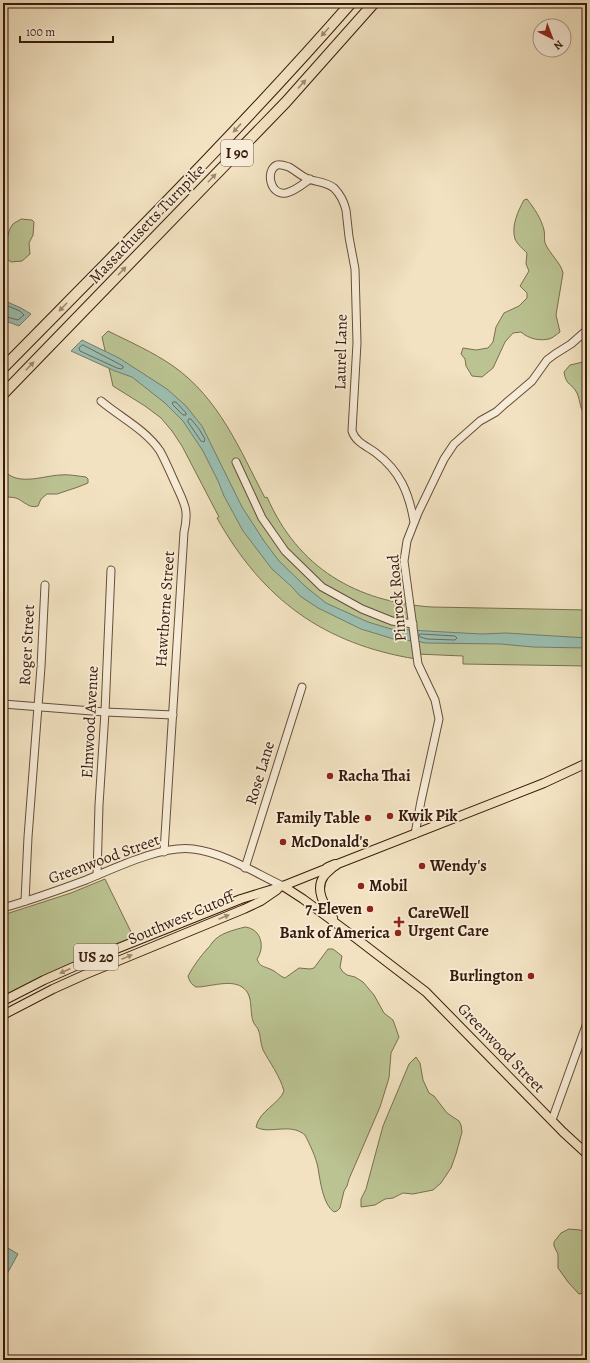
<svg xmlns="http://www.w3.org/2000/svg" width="590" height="1363" viewBox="0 0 590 1363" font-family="Alegreya,serif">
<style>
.green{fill:#bbc392;stroke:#7a6f4f}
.water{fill:#9bbeb0;stroke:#747d6e}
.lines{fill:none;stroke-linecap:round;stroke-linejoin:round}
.shore{stroke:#6a6c5e;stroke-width:1}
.minor-casing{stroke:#674d39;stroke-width:9}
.major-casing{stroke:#391b0c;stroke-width:10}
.highway-casing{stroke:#391b0c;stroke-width:12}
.minor{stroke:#f7ecd7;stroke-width:7}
.major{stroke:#f2e2c1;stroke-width:8}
.highway{stroke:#f2e2c1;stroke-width:10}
.oneway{fill:#9f8870}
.poi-dot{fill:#8f2418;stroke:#f7ecd7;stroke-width:1.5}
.labels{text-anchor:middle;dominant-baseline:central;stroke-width:3.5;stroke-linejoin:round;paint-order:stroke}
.shield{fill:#f7ecd7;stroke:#725a49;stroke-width:1}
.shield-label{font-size:15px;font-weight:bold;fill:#391b0c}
.street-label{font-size:16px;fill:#391b0c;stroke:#f7ecd7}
.poi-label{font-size:16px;font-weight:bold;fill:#391b0c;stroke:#f7ecd7;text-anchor:start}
</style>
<rect width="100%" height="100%" fill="#f2e2c1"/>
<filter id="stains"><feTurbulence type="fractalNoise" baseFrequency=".005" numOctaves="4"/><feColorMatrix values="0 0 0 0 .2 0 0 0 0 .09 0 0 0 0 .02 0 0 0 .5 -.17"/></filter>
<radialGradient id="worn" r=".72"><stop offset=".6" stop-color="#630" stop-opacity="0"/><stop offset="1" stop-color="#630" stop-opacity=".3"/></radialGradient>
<!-- green -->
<g class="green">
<path d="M527 199C534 208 541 218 544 230 545 234 544 239 545 243 549 253 561 263 563 273L556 315 560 332C557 334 553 338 549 339 539 341 529 339 521 332L513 333 505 342 493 368 482 377 472 376 466 366 465 359 461 354 463 348 476 350 488 348 493 342 496 327 504 313 519 306 527 298V293L520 286 529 271 526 264 527 253C523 249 517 244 515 239 511 226 518 211 524 200Z"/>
<path d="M21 219 32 220 34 222 33 235 29 243 30 254 22 261 11 262 7 259C6 249 6 232 13 224 15 222 19 221 21 219Z"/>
<path d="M108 331C130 342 153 352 173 366 219 398 240 450 265 498L267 497C298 568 356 602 432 607L587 610V666L463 664V656L417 654 416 659C324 644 263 600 217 518L219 517 182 446 172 431 161 418 145 406 113 386 102 337Z"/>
<path d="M583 362 587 363V416C579 410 581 402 577 393 572 383 566 386 564 372L570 365Z"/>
<path d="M3 469C16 487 42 476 60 475 68 474 77 476 86 477L88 479V483L78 487 57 494H47L41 499 38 506C29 509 24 501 16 498 12 497 7 497 3 497Z"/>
<path d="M105 879 135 940 70 964 3 996V915L71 893Z"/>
<path d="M245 927C262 929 265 948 257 959 260 967 263 966 270 969 276 971 279 976 285 978L299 968 310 969 314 968 328 949H333L342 956 340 967 342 971 347 975 355 977 363 982 374 995 384 1013 393 1020 399 1037 391 1053 389 1078 380 1107 349 1179 347 1186 344 1191 340 1208 337 1211 334 1212C323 1205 320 1180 318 1168 316 1157 310 1145 305 1135 290 1122 269 1135 256 1127 259 1111 280 1103 284 1091 280 1076 270 1063 263 1050 260 1043 261 1035 258 1029 256 1026 254 1024 253 1021 249 1009 254 995 242 987 230 979 210 987 196 987 192 985 189 981 188 976 194 965 200 957 208 948 210 947 210 945 212 943 219 933 234 930 245 927Z"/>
<path d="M416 1057 420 1063 423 1080 429 1093 434 1096 447 1113 459 1121 461 1125 462 1132 456 1154 451 1168 441 1183 433 1190 413 1194 403 1193 393 1198 385 1199 375 1205 361 1207V1199L366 1189 383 1126 409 1064Z"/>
<path d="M569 1229 580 1230 587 1233V1291L584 1293 579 1294 568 1282 558 1268V1254L554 1246V1242L561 1233Z"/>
</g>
<!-- water -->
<g class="water">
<path d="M3 300 21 308 31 314 19 326 3 320Z"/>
<path d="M82 340 119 358 167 389 186 406 202 426 242 507 264 541 279 561 306 587 326 603 368 622 391 629 481 634 506 633 587 638V648L533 647 501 644 426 643 416 641 397 640 361 629 318 608 300 596 292 587 272 569 243 531 224 496 218 481 203 451 183 421 165 403 132 377 115 371 71 351Z"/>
<path d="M3 1245 18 1254 7 1274 3 1271Z"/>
</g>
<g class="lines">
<!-- shore -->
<g class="shore">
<path d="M3 304 20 311 24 315 18 320 3 316"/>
<path d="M83 345 123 366V368L121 369 117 368 80 351 79 348Z"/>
<path d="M173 402H176L186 413V415H183L173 405Z"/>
<path d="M189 419H191L199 429 205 439 204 442 201 441 188 422Z"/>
<path d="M421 634 455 636 457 638 455 640 427 639 420 637 419 635Z"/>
</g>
<!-- minor casing -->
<g class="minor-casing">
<g id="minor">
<path d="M310 179C303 184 295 191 286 193 270 196 265 170 277 165 281 164 286 166 289 167 296 171 301 176 308 179 317 182 327 182 334 188 340 194 344 202 346 210L349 237 355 269 357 343 352 431C356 443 367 446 376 453 400 471 409 493 414 522"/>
<path d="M101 401C120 417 146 430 160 451 166 462 171 474 176 485 185 505 189 510 184 532L164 852"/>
<path d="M236 462 262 518 285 551 322 587 362 609 392 621 413 624"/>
<path d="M3 704 105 712 173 715"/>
<path d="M415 834 421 801 439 719 435 700 418 664 404 561 407 541 418 513 444 459 454 444 480 421 496 412 506 403 532 381 547 360 555 354 571 344 587 330"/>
<path d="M245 868 302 687"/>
<path d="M97 875 99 805 105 712 111 570"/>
<path d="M25 901 28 837 41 667 45 585"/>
<path d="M3 908C31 900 59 890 86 880 115 868 162 845 193 849 225 853 255 873 283 886"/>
<path d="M552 1120 587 1023"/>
</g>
</g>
<!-- major casing -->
<g class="major-casing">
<g id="major">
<path d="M283 886 303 899 353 936 426 992 563 1132 587 1154"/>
<path d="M333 918C325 906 314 890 324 876 327 872 332 869 335 865L544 783 587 763"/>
<path d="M3 1001 44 980 96 957 241 899 283 886 328 868"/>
<path d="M3 1015 53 989 84 975 244 909 261 901 277 890"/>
</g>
</g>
<!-- highway casing -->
<g class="highway-casing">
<g id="highway">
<path d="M3 368C121 248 240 130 351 3"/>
<path d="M3 394 286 102 374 3"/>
<path d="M328 868 335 865"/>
</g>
</g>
<!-- minor -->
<use href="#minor" class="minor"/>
<!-- major -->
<use href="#major" class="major"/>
<!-- highway -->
<use href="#highway" class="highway"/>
</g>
<!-- one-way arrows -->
<defs><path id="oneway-solid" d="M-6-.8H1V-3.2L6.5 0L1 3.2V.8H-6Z"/></defs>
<g class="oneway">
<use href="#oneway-solid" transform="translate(325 32) rotate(132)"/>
<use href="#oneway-solid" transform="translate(302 84) rotate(-48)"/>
<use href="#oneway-solid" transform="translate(237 128) rotate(133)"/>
<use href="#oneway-solid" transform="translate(212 178) rotate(-46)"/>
<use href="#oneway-solid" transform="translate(122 271) rotate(-46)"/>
<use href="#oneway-solid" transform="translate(63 307) rotate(134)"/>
<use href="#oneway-solid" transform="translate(30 366) rotate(-46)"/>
<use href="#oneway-solid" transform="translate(224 917) rotate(-23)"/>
<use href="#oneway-solid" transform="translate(127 957) rotate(-22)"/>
<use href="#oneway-solid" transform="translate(65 971) rotate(156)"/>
</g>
<!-- markers -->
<g class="poi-dot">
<circle cx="330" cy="776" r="4"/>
<circle cx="390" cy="816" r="4"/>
<circle cx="368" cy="818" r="4"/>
<circle cx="283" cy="842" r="4"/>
<circle cx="422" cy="866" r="4"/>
<circle cx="361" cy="886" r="4"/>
<circle cx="370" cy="909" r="4"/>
<path d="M397 916h4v4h4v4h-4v4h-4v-4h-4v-4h4z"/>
<circle cx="398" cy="933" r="4"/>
<circle cx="531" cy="976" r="4"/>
</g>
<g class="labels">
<!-- shield labels -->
<g class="shield">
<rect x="221" y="140" width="32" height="26" rx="3"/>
<rect x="74" y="944" width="44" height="26" rx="3"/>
</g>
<g class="shield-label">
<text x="237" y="153">I 90</text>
<text x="96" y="957">US 20</text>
</g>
<!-- street labels -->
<g class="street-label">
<text transform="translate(147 224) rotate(-46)">Massachusetts Turnpike</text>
<text transform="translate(341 352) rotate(-89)">Laurel Lane</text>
<text transform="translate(397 598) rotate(-95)">Pinrock Road</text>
<text transform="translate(165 609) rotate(-86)">Hawthorne Street</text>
<text transform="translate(27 645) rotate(-87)">Roger Street</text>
<text transform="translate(90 722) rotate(-87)">Elmwood Avenue</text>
<text transform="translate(260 773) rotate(-73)">Rose Lane</text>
<text transform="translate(104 859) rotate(-20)">Greenwood Street</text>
<text transform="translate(181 918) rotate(-23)">Southwest Cutoff</text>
<text transform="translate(501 1048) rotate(46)">Greenwood Street</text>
</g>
<!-- poi labels -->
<g class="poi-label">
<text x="338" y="776">Racha Thai</text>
<text x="398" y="816">Kwik Pik</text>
<text x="360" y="818" text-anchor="end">Family Table</text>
<text x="291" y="842">McDonald's</text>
<text x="430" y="866">Wendy's</text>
<text x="369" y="886">Mobil</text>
<text x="362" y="909" text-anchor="end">7-Eleven</text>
<text x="408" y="913">CareWell<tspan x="408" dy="18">Urgent Care</tspan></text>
<text x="390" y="933" text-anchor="end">Bank of America</text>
<text x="523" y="976" text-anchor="end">Burlington</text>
</g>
</g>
<!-- margin -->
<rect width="590" height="1363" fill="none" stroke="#f2e2c1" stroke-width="16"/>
<rect x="4" y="4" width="582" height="1355" fill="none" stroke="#391b0c" stroke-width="2"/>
<rect x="8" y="8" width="574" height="1347" fill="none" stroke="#391b0c"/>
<!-- north arrow -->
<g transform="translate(552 38) rotate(138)"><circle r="19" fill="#f7ecd7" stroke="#ab9886"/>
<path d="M0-3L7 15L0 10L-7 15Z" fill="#8f2418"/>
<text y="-6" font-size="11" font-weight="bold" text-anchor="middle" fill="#391b0c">N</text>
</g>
<!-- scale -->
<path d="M20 36v6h93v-6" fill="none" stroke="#391b0c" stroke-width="2"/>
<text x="26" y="36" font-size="12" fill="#391b0c" stroke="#f7ecd7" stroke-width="3" paint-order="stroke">100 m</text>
<rect width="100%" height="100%" filter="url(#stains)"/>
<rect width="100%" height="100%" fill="url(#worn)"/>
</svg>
